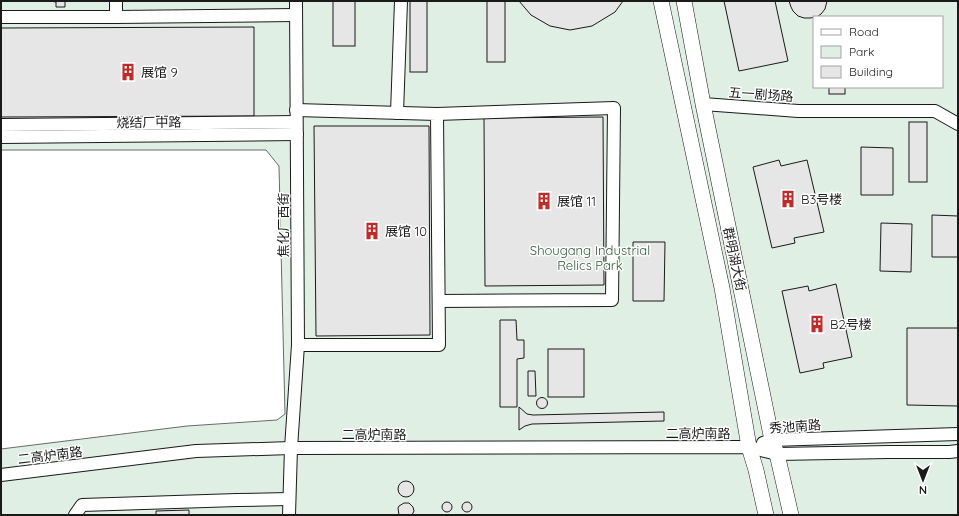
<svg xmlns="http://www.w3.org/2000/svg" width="959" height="516" viewBox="0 0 959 516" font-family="Quicksand,'Noto Sans SC',sans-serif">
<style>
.green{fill:#e0efe3;stroke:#6a6a6a;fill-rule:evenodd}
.building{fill:#e6e6e6;stroke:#1a1a1a}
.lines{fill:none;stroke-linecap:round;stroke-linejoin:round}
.minor-casing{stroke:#1a1a1a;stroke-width:14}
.major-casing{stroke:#1a1a1a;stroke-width:16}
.minor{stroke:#fff;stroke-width:12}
.major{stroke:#fff;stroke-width:15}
.labels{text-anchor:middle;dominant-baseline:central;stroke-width:3;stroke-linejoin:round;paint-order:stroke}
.poi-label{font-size:13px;fill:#1a1a1a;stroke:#fff;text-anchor:start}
.street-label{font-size:13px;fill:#1a1a1a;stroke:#fff}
.park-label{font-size:13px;fill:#2b5a34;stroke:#fff}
</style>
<rect width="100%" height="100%" fill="#fff"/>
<!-- green -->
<path class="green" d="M1 1H958V515H1V449L187 426 277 420 285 414 279 166 266 150H1ZM814 17H942V87H814Z"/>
<!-- building -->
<g class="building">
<path d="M49 1H69H65V7H56V2Z"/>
<rect x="333" y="1" width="22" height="45"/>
<rect x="410" y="1" width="17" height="71"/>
<rect x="487" y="1" width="18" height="61"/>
<path d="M519 1H623L615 12 592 26 570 30 550 26 531 15Z"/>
<path d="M724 1H775L788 61 739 71Z"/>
<path d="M789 1H827L825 9 821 14 817 17 810 18H804L798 16 793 11 791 7Z"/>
<path d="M254 27V116L1 117V28Z"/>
<rect x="829" y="87" width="16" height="7"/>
<path d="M603 117 604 285 485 286 484 118Z"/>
<rect x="909" y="122" width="18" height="60"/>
<path d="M314 126H429L430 335 316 336Z"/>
<path d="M861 147 893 148V195H861Z"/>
<path d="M779 160 781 166 807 160 824 232 794 238 795 243 772 248 753 167Z"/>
<path d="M932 215 958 216V257H932Z"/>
<path d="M881 223 912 224 911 272 880 271Z"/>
<path d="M633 242H665L664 301H633Z"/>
<path d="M836 284 852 357 823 363 824 368 800 373 782 291 808 286 809 291Z"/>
<path d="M500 320H516L517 340H524V358L517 359V407H500Z"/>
<path d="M907 328H958V406L907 405Z"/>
<rect x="548" y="349" width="36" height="48"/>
<path d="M528 371H535L536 396H528Z"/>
<circle cx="542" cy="403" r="5.5"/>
<path d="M519 407 527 414 533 415 664 412V421L532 424 525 426 519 430Z"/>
<circle cx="406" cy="489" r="8"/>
<circle cx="447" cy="507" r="5"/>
<circle cx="467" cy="507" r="5"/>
<path d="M404 503H409L413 507 414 511 412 515H399L398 508 399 506Z"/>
<path d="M189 510V515H156V511Z"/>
</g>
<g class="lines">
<!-- minor casing -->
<g class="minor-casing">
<g id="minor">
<path d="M116 1V17"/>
<path d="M1 17H116L295 15"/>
<path d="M703 104 798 111H935L958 124"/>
<path d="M296 110 437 114 439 345H298"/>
<path d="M397 113 401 1"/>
<path d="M437 114 614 108 612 300 439 301"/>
<path d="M1 125 296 122"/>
<path d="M1 137 297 134"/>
<path d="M763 443 772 440 958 434"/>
<path d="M1 475 196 451 291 448 749 447 777 454 889 452H949L958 451"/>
<path d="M75 515 82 505 237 500 289 499"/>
<path d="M289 515 291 448 298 345 296 1"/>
</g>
</g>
<!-- major casing -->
<g class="major-casing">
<g id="major">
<path d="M661 1 722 288 749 447 756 470 766 515"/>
<path d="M684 1 703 104 772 440 777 454 791 515"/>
</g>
</g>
<!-- minor -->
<use href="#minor" class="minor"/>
<!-- major -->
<use href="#major" class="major"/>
</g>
<!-- icons -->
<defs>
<g id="building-bare" transform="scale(1.38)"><path d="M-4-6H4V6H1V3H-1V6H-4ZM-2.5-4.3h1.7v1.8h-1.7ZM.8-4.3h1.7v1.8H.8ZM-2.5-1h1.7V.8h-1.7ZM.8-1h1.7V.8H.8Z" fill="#c62828" stroke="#fff" stroke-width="2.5" paint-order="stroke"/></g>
</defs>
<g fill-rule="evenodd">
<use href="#building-bare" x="128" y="72"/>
<use href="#building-bare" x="788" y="199"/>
<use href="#building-bare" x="544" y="201"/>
<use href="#building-bare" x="372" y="231"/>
<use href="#building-bare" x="817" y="324"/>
</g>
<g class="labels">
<!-- poi labels -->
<g class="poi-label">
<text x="141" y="72">展馆 9</text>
<text x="801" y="199">B3号楼</text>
<text x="557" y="201">展馆 11</text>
<text x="385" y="231">展馆 10</text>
<text x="830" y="324">B2号楼</text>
</g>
<!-- street labels -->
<g class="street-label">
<text transform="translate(761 94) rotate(4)">五一剧场路</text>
<text transform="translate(149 122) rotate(-1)">烧结厂中路</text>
<text transform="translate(283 225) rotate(-90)">焦化厂西街</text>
<text transform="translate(735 259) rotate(78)">群明湖大街</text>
<text transform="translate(795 426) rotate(-4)">秀池南路</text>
<text x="698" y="433">二高炉南路</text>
<text x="374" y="434">二高炉南路</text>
<text transform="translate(50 455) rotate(-7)">二高炉南路</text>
</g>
<!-- park labels -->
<g class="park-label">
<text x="590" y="250">Shougang Industrial<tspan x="590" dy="15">Relics Park</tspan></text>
</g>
</g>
<!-- border -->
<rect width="959" height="516" fill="none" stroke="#1a1a1a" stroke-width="4"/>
<!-- legend -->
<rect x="813" y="16" width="130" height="72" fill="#ffffff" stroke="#a3a3a3"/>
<rect x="821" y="29" width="20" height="6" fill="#ffffff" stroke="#a3a3a3"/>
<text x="849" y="36" font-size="12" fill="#1a1a1a">Road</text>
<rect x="821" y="46" width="20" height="12" fill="#e0efe3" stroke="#a3a3a3"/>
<text x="849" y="56" font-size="12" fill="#1a1a1a">Park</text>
<rect x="821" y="66" width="20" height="12" fill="#e6e6e6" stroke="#a3a3a3"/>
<text x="849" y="76" font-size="12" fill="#1a1a1a">Building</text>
<!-- north arrow -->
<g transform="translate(923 480) rotate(180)" stroke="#ffffff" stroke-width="3" paint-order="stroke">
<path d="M0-3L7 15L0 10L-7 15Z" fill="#1a1a1a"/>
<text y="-6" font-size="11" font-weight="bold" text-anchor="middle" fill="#1a1a1a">N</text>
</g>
</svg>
